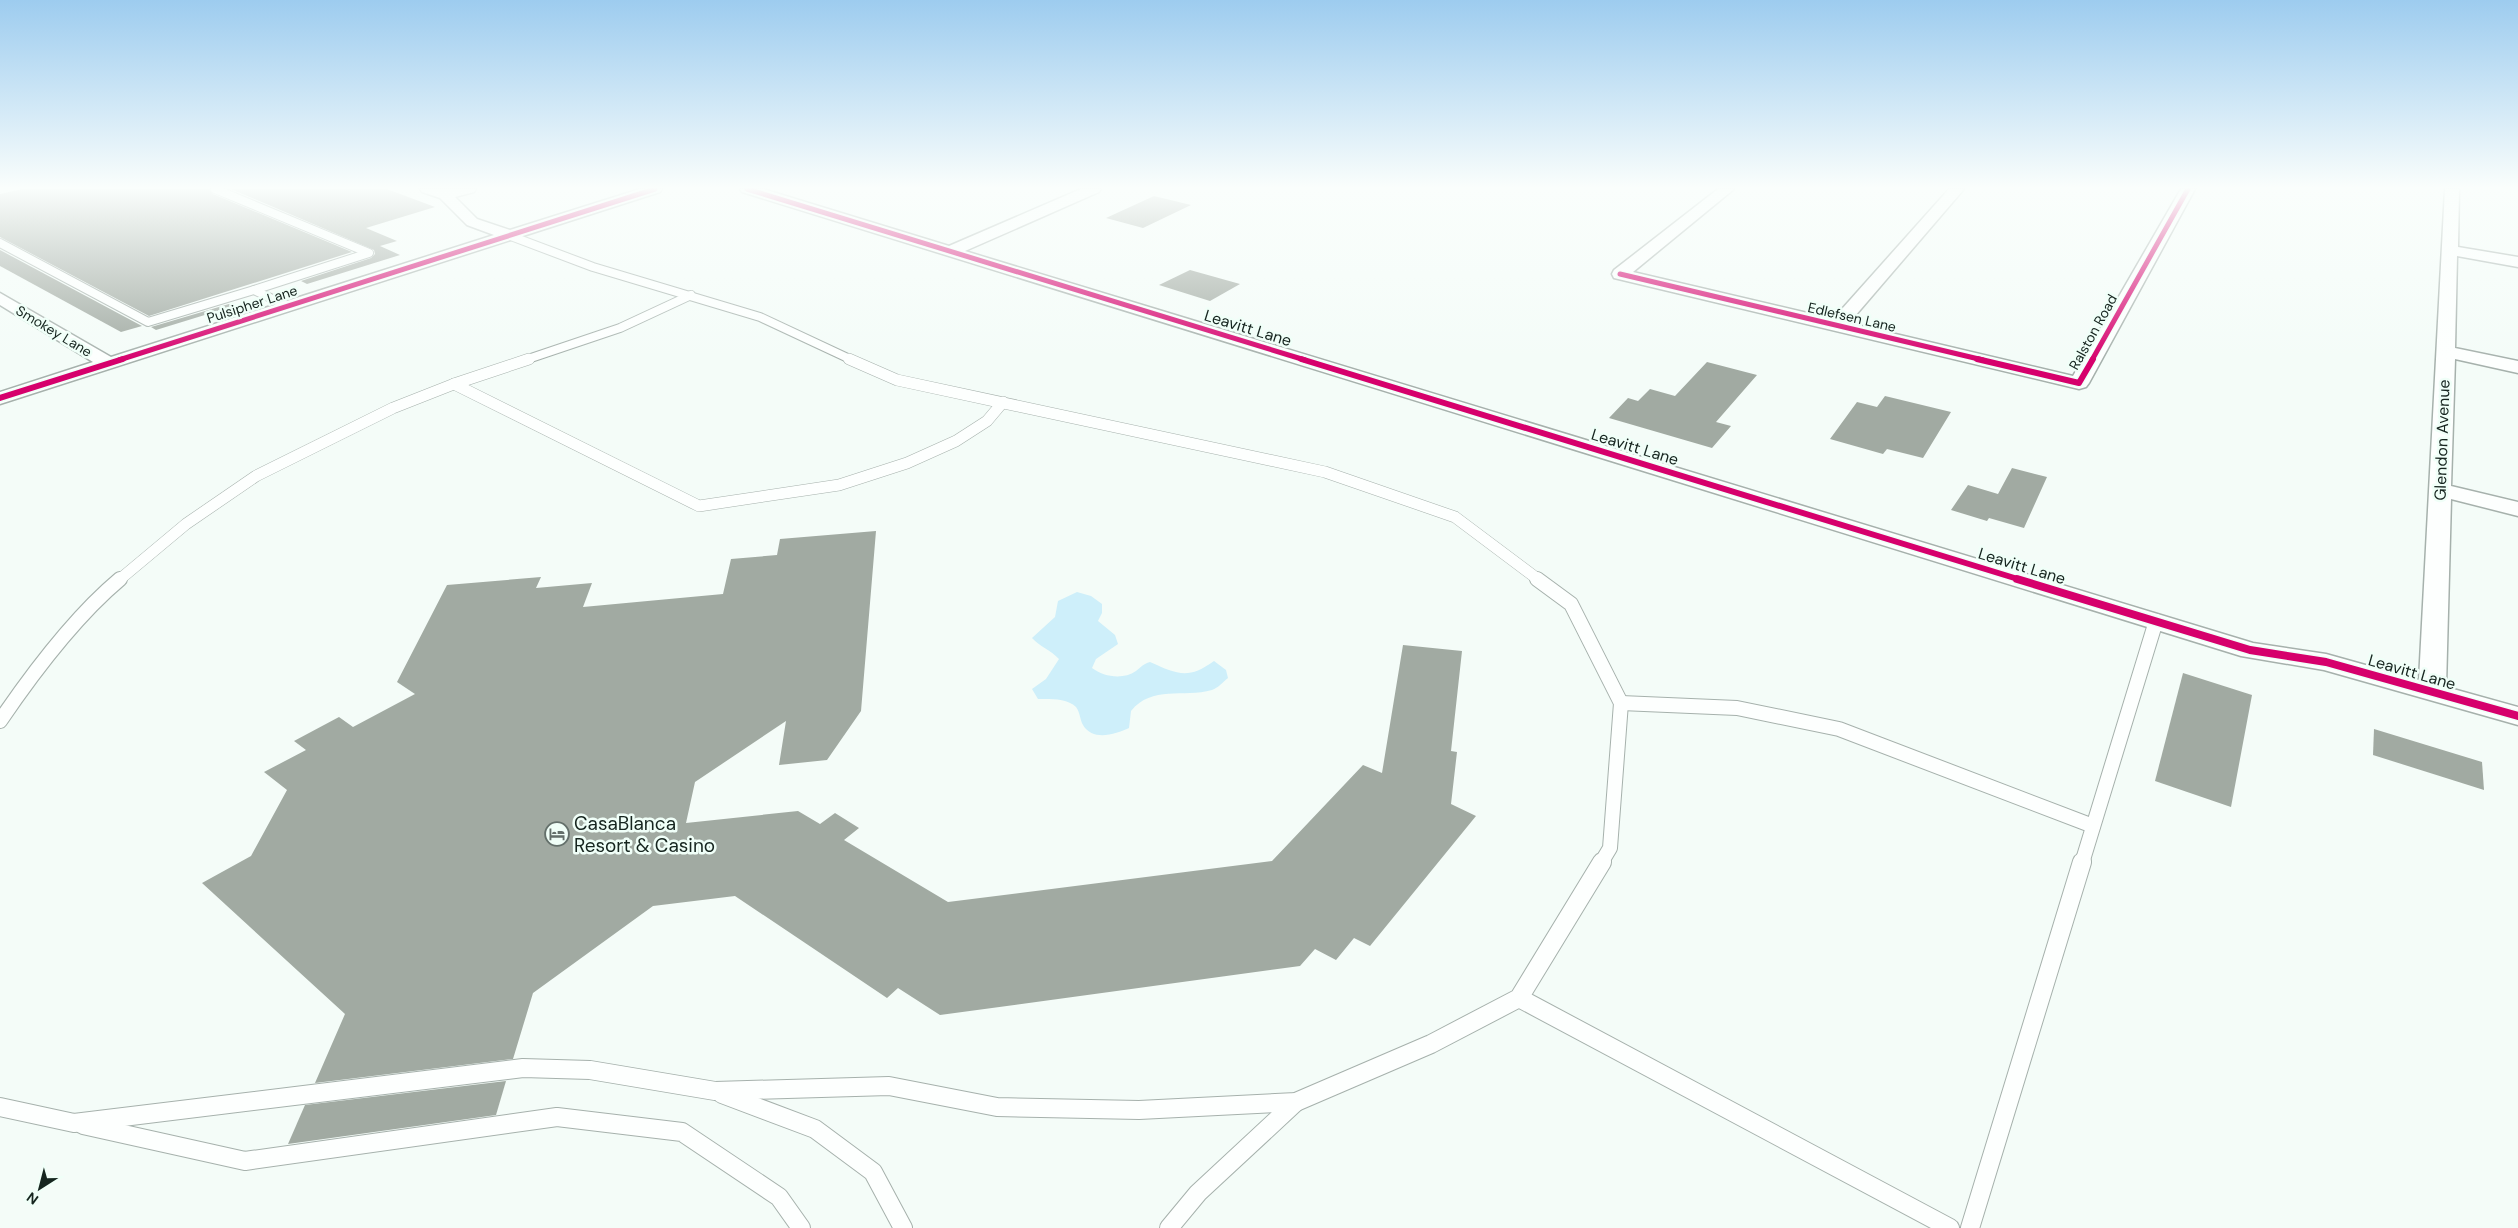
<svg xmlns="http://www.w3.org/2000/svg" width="2518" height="1228" viewBox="0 0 2518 1228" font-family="'DM Sans',sans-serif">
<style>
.water{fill:#ceeffa}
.building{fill:#a1aaa2}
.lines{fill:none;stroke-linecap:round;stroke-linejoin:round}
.service-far3-casing{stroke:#a6b1ac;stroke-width:10}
.service-far2-casing{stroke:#a6b1ac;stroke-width:12}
.service-far1-casing{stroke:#a6b1ac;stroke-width:16}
.service-casing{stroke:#a6b1ac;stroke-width:20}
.minor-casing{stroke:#a6b1ac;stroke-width:3}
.service-far3{stroke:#fdfffe;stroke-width:8}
.service-far2{stroke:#fdfffe;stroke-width:11}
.service-far1{stroke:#fdfffe;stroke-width:14}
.service{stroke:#fdfffe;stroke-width:18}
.minor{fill:#fdfffe;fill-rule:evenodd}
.cycleway-far2-casing{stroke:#f0fff8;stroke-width:7}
.cycleway-far1-casing{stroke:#f0fff8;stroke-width:9}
.cycleway-casing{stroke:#f0fff8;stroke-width:11}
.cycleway-far2{stroke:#d6006c;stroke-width:5}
.cycleway-far1{stroke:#d6006c;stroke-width:6}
.cycleway{stroke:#d6006c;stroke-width:8}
.labels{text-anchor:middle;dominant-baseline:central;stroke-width:5;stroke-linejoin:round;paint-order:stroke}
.far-street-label{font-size:14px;fill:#16251f;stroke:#f0fff8}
.street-label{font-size:16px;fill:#16251f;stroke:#f0fff8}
.near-poi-label{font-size:19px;fill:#16251f;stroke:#f0fff8;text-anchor:start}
</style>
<rect width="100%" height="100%" fill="#f4fcf8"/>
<!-- water -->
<path class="water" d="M1077 592 1091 596 1102 604V613L1098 621 1115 635 1118 644 1096 659 1092 668C1104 677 1123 680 1136 671 1141 667 1143 664 1150 662 1177 674 1188 680 1214 661L1226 670 1228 678C1223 682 1218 688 1212 690 1183 698 1152 685 1131 711L1129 728C1116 734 1093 742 1083 725 1080 720 1080 712 1076 707 1067 698 1050 699 1038 699L1032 689 1046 679 1059 659C1051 650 1040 647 1032 638L1055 617 1058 601Z"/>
<!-- building -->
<g class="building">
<path d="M22 189H209L213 194 352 252 149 316 0 237V194Z"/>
<path d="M231 189H387L435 207 366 228 397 241 380 246 400 255 307 284 301 281 371 258 375 254 374 250Z"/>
<path d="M1154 196 1191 205 1143 228 1106 218Z"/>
<path d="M0 250 142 326 121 332 0 266Z"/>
<path d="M1190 270 1240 284 1210 301 1159 285Z"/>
<path d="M229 304 234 306 156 330 151 327Z"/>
<path d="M1707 362 1757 375 1716 422 1731 426 1712 448 1609 418 1628 398 1638 401 1650 389 1675 396Z"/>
<path d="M1885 396 1951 412 1923 458 1887 449 1883 454 1830 439 1857 402 1877 407Z"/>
<path d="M2012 468 2047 477 2024 528 1989 518 1987 521 1951 510 1968 485 1998 494Z"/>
<path d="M876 531 861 711 827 760 779 765 786 721 695 782 686 823 798 811 820 824 835 813 859 828 844 840 948 902 1272 861 1363 765 1382 773 1403 645 1462 651 1451 751 1457 752 1451 804 1476 816 1370 946 1354 938 1336 960 1315 949 1300 966 940 1015 898 988 887 998 735 896 653 906 533 993 513 1059 315 1083 345 1014 202 883 251 856 287 790 264 772 306 750 294 741 339 717 353 727 415 694 397 682 447 585 541 577 536 588 592 583 583 607 723 594 731 559 777 555 780 539Z"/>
<path d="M2183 673 2252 695 2231 807 2155 781Z"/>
<path d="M2374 729 2482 762 2484 790 2373 755Z"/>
<path d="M506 1081 496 1115 288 1144 305 1105Z"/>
</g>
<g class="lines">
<!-- service-far3 casing -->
<g class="service-far3-casing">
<g id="service-far3">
<path d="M215 189 369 253 254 290"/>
<path d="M508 235 593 267 760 317 852 360"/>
<path d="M0 243 148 322 254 290 287 306"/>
<path d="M525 360 620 328 691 295"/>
</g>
</g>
<!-- service-far2 casing -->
<g class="service-far2-casing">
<g id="service-far2">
<path d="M849 359 897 380 1325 472 1455 517 1539 580"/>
<path d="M454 384 699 506 839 485 907 463 956 441 987 421 1003 402"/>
<path d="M119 580 186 524 256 476 393 408 454 384 529 359"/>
</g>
</g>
<!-- service-far1 casing -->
<g class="service-far1-casing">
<g id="service-far1">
<path d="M1537 579 1571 604 1621 703 1610 848 1601 863"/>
<path d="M1621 703 1737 708 1839 729 2093 826"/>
<path d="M0 721C32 674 77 615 120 579"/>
<path d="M2082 863 2156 621"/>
</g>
</g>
<!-- service casing -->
<g class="service-casing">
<g id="service">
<path d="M1519 998 1950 1228"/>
<path d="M722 1094 815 1129 873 1172 903 1228"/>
<path d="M0 1107 74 1123 523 1068 590 1070 715 1091 889 1086 997 1107 1139 1110 1296 1102 1431 1044 1519 998 1602 862"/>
<path d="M83 1125 245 1161 557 1117 682 1132 779 1197 801 1228"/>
<path d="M1169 1228 1198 1193 1296 1102"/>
<path d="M1970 1228 2082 862"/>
</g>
</g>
<!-- minor casing -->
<g class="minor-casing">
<g id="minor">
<path d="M420 189H476L474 192 455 197 477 219 510 230 640 189H662L660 192 0 404V392L93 362 0 305V293L111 357 494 235 467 225 440 198 422 192Z"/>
<path d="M740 189H763L949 246 1081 189H1101L1099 192 965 251 2253 643 2326 654 2419 680 2445 189H2459L2458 247 2518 257V267L2457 256 2455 348 2518 361V373L2455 359 2451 486 2518 502V516L2451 499 2446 687 2518 707V725L2324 670 2241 656 742 192Z"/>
<path d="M1718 189H1734L1633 272 1833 319 1949 189H1964L1849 323 2073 376 2181 189H2195L2089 383 2086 387 2079 389 1614 278 1612 274 1614 270Z"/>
</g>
</g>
<!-- service-far3 -->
<use href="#service-far3" class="service-far3"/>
<!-- service-far2 -->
<use href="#service-far2" class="service-far2"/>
<!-- service-far1 -->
<use href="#service-far1" class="service-far1"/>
<!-- service -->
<use href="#service" class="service"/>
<!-- minor -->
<use href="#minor" class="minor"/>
<!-- cycleway-far2 casing -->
<g class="cycleway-far2-casing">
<g id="cycleway-far2">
<path d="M747 189 1305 360"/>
<path d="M1620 274 1983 360"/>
<path d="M119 360 655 189"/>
<path d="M2092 360 2188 189"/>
</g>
</g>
<!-- cycleway-far1 casing -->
<g class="cycleway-far1-casing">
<g id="cycleway-far1">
<path d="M1301 359 2021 580"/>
<path d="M1977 359 2079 383 2093 359"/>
<path d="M0 398 123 359"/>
</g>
</g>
<!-- cycleway casing -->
<g class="cycleway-casing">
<path id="cycleway" d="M2017 579 2250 650 2326 662 2518 716"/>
</g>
<!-- cycleway-far2 -->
<use href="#cycleway-far2" class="cycleway-far2"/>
<!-- cycleway-far1 -->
<use href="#cycleway-far1" class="cycleway-far1"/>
<!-- cycleway -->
<use href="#cycleway" class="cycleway"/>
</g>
<!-- sky -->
<linearGradient id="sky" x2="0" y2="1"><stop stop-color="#9dccef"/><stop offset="0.52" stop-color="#fafefc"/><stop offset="1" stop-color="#fafefc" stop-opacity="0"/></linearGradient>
<rect width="2518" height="361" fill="url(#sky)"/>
<!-- icons -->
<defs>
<g id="hotel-ring" transform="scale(1.25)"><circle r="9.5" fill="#f0fff8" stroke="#64706b" stroke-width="1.5"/><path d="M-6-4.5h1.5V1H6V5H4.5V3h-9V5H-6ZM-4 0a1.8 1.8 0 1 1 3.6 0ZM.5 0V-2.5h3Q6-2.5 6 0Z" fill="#64706b"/></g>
</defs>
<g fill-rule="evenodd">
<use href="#hotel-ring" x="557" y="834"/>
</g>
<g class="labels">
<!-- far-street labels -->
<g class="far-street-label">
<text transform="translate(252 304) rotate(-18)">Pulsipher Lane</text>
<text transform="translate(1852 317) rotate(13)">Edlefsen Lane</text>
<text transform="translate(54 331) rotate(31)">Smokey Lane</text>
<text transform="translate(2093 332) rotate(-61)">Ralston Road</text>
</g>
<!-- street labels -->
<g class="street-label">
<text transform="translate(1248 328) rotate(17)">Leavitt Lane</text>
<text transform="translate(2442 440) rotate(-88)">Glendon Avenue</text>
<text transform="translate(1635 447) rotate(17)">Leavitt Lane</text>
<text transform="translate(2022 566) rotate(17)">Leavitt Lane</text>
<text transform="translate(2412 672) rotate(16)">Leavitt Lane</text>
</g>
<!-- near-poi labels -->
<g class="near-poi-label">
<text x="574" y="823">CasaBlanca<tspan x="574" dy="22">Resort &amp; Casino</tspan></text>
</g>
</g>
<!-- north arrow -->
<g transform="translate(40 1188) rotate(216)" stroke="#f0fff8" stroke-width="4" paint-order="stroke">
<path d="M0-4L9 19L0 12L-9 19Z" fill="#16251f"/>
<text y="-8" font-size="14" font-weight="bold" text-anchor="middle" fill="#16251f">N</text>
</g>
</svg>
